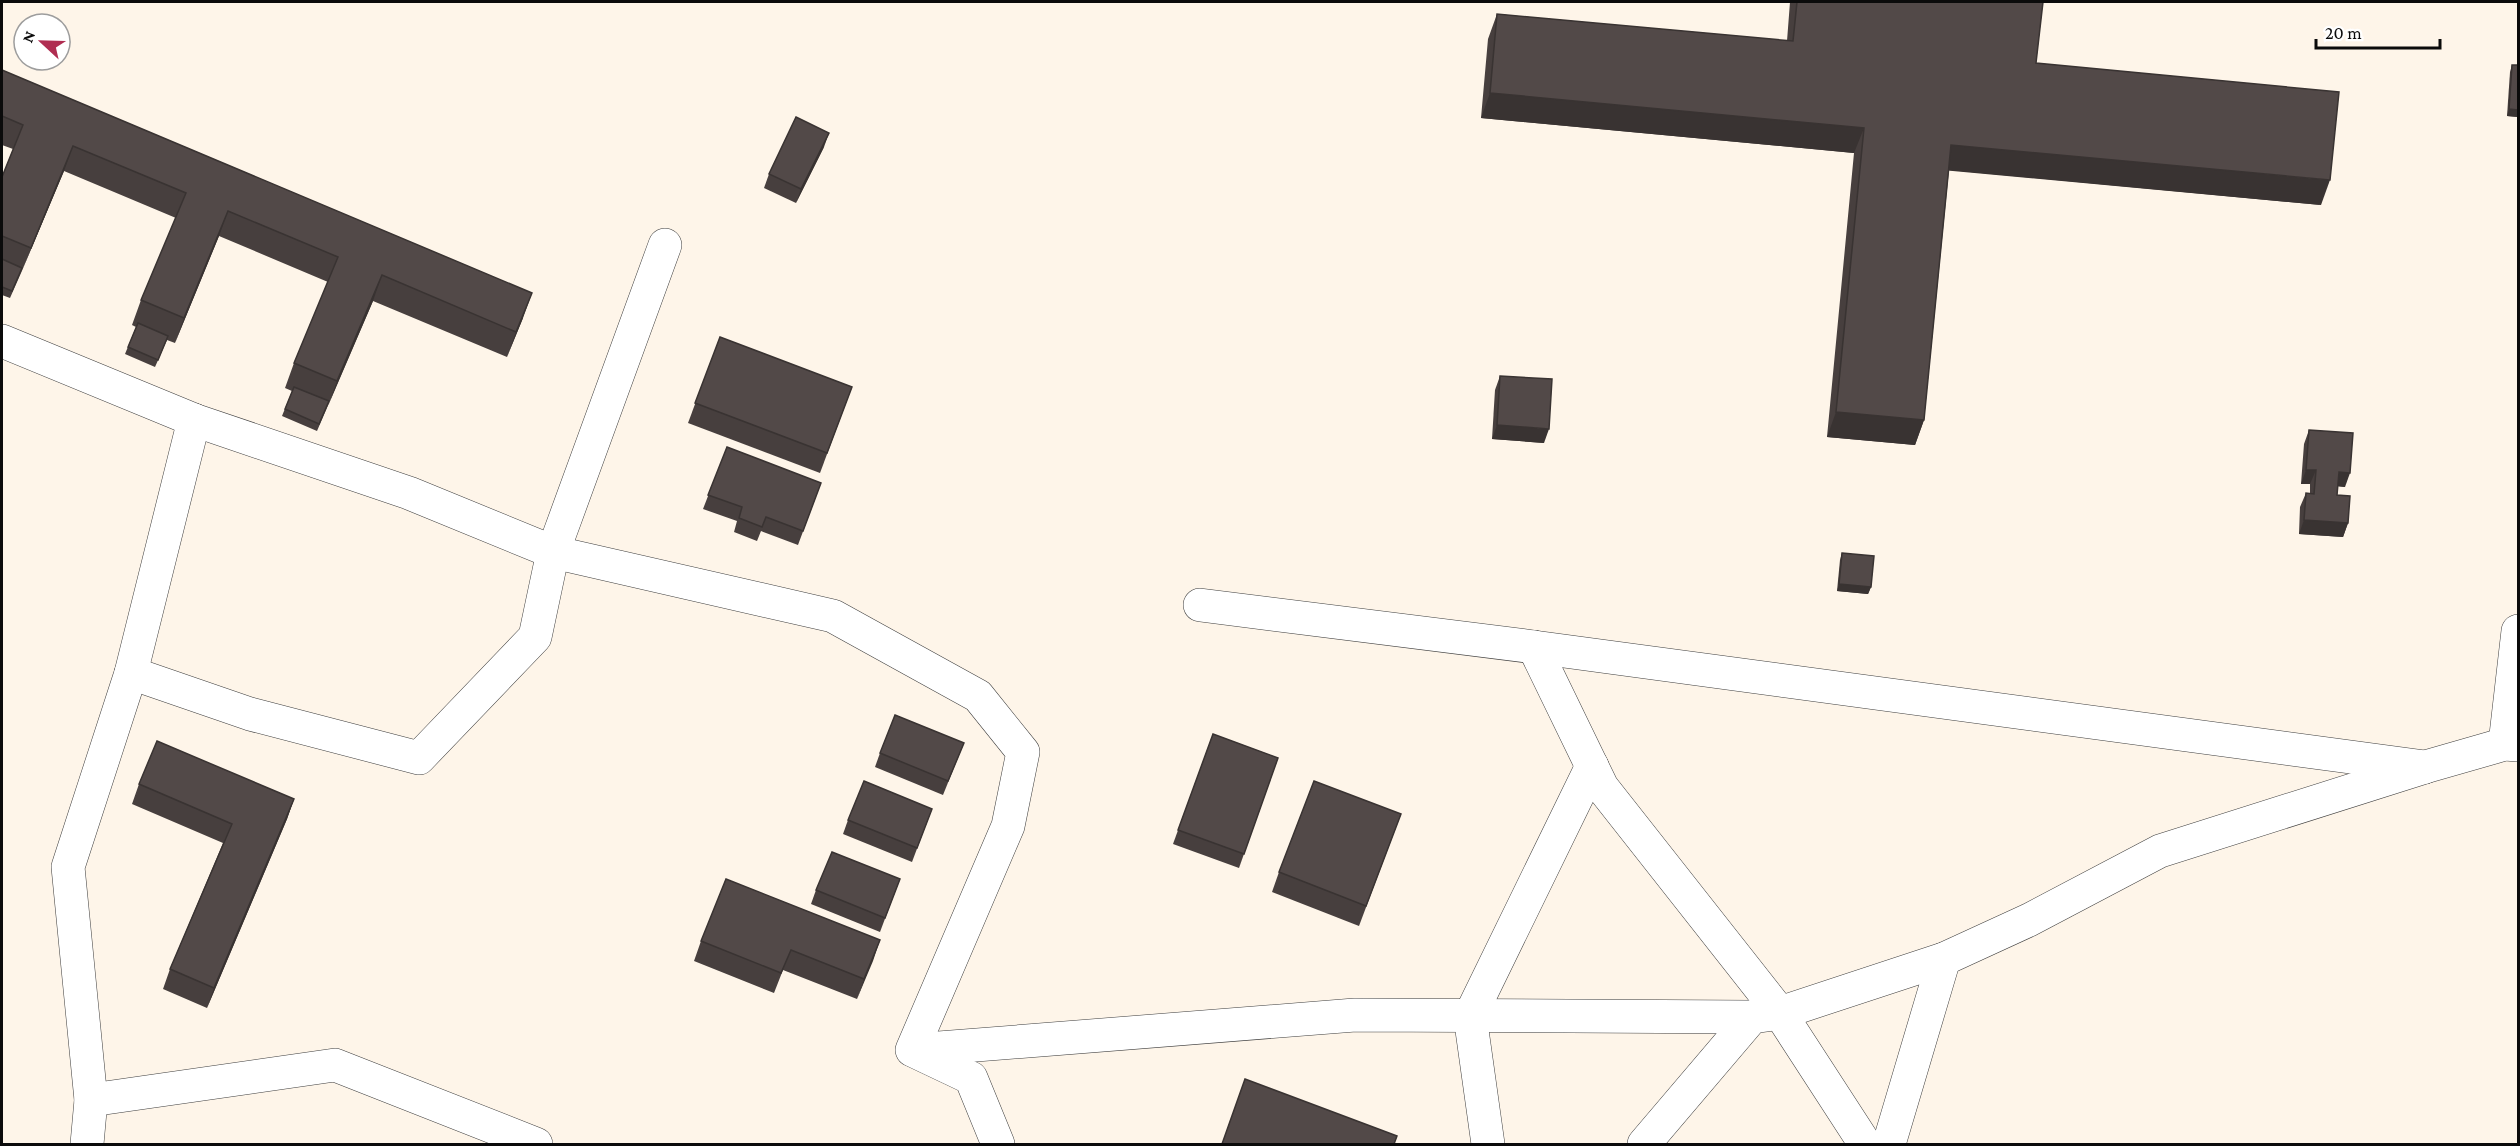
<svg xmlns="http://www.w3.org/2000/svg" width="2520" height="1146" viewBox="0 0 2520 1146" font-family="'Crimson Pro',serif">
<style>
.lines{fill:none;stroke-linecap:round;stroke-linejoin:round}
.minor-casing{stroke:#3e3e3e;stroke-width:34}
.minor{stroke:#fff;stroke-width:33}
.wall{fill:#473f3e}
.shaded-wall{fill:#393332}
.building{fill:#524948;stroke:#393332;stroke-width:1.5}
</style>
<rect width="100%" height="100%" fill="#fef5e9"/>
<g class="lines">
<!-- minor casing -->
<g class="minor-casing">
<g id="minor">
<path d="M2 341 194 420 409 493 553 552 833 616 978 696 1023 752 1008 826 912 1050 971 1078 998 1144"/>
<path d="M1200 605 1534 647 2425 767"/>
<path d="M1534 647 1602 787 1780 1013 1865 1144"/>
<path d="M131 673 250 714 419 758 535 637 553 552 665 245"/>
<path d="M2505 744 2518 631"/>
<path d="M913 1050 1355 1015 1752 1017"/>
<path d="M91 1100 335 1065 536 1144"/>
<path d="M87 1144 91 1100 68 867 131 673 194 420"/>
<path d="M1488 1144 1470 1016 1592 766"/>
<path d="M1644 1144 1752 1017 1780 1013 1944 959 2029 920 2160 851 2425 767 2505 744 2518 745"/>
<path d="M1889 1144 1944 959"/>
</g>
</g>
<!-- minor -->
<use href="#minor" class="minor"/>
</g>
<!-- wall -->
<g class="wall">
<path d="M1790 2H2043L2036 63 2321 205 1949 170 1924 420 1915 445 1827 437 1854 153 1481 118 1488 39 1497 14 1787 41Z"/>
<path d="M2512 65H2518V117L2507 116 2510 72Z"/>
<path d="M2 70 523 318 507 357 373 301 317 431 282 416 292 391 285 388 294 363 328 282 219 236 175 343 167 340 155 367 125 354 136 327 132 325 141 300 176 218 64 171 21 273 10 298 2 295V177L13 149 2 145Z"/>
<path d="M824 147 796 203 764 188 769 174Z"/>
<path d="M720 337 852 387 820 473 688 423Z"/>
<path d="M1500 376 1544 443 1492 439 1495 390Z"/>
<path d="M2309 430 2345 487 2338 486 2337 495 2348 523 2343 537 2299 534 2300 507 2306 493H2310V484H2301L2304 444Z"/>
<path d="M727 447 821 483 798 545 761 531 757 541 734 532 737 521 703 509Z"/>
<path d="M1842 553 1871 587 1868 594 1837 591 1840 560Z"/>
<path d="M1213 734 1278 758 1239 868 1173 844Z"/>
<path d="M964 743 943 795 875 767 880 753Z"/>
<path d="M139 784 294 799 287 819 207 1008 163 989 170 969 223 843 132 804Z"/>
<path d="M932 809 912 862 843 834 848 820Z"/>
<path d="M1401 814 1359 926 1272 892 1279 872Z"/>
<path d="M900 879 880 932 811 904 816 890Z"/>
<path d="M880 940 857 999 783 970 774 993 694 961 701 941Z"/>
</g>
<!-- shaded-wall -->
<g class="shaded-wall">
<path d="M1490 93 1864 128 1854 153 1481 118Z"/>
<path d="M2509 109 2518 110V117L2507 116Z"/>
<path d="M829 133 824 147 796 203 801 189Z"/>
<path d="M1951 145 2330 180 2321 205 1942 170Z"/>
<path d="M73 146 64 171 21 273 31 248Z"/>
<path d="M228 211 219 236 175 343 184 318Z"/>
<path d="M382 275 373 301 328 406 337 381Z"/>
<path d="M532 293 523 318 507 357 516 332Z"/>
<path d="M1836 412 1924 420 1915 445 1827 437Z"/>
<path d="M1497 425 1549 429 1544 443 1492 439Z"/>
<path d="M2306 470H2316L2310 484H2301Z"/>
<path d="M2339 472 2350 473 2345 487 2334 486Z"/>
<path d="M2304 520 2348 523 2343 537 2299 534Z"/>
<path d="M1839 584 1871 587 1868 594 1837 591Z"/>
<path d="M294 799 287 819 207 1008 214 988Z"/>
<path d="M880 940 873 961 857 999 864 979Z"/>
</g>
<!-- building -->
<g class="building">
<path d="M1797 2H2043L2036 63 2339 92 2330 180 1951 145 1924 420 1836 412 1864 128 1490 93 1497 14 1793 41Z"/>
<path d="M2512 65H2518V110L2509 109Z"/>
<path d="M2 70 532 293 516 332 382 275 337 381 294 363 338 257 228 211 184 318 141 300 186 193 73 146 31 248 2 236V177L23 125 2 116Z"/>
<path d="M796 117 829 133 801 189 769 174Z"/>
<path d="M2 259 22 268 12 291 2 287Z"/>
<path d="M138 323 168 336 158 360 128 347Z"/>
<path d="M720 337 852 387 827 453 695 403Z"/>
<path d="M1500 376 1552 379 1549 429 1497 425Z"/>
<path d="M294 387 329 401 319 424 285 409Z"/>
<path d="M2309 430 2353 433 2350 473 2339 472 2337 495 2350 496 2348 523 2304 520 2306 493 2314 494 2316 470H2306Z"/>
<path d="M727 447 821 483 803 531 766 517 762 527 739 518 742 507 708 495Z"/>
<path d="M1842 553 1874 556 1871 587 1839 584Z"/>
<path d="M895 715 964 743 948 781 880 753Z"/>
<path d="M1213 734 1278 758 1244 854 1178 830Z"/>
<path d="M157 741 294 799 214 988 170 969 232 824 139 784Z"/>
<path d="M864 781 932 809 917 848 848 820Z"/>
<path d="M1314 781 1401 814 1366 906 1279 872Z"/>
<path d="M832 852 900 879 885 918 816 890Z"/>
<path d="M726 879 880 940 864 979 791 950 781 973 701 941Z"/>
<path d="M1245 1079 1397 1136 1394 1144H1222Z"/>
</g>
<!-- border -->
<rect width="2520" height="1146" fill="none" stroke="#0b0b0b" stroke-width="6"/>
<!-- north arrow -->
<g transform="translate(42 42) rotate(292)"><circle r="28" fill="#ffffff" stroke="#9d9d9d" stroke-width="1.5"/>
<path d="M0-4.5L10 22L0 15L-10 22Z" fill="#b02d51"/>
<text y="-9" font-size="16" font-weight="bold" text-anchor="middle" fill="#0b0b0b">N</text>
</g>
<!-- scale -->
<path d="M2316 39v9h124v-9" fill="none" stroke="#0b0b0b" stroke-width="3"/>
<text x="2325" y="39" font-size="18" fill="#0b0b0b" stroke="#ffffff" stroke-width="4.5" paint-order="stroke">20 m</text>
</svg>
